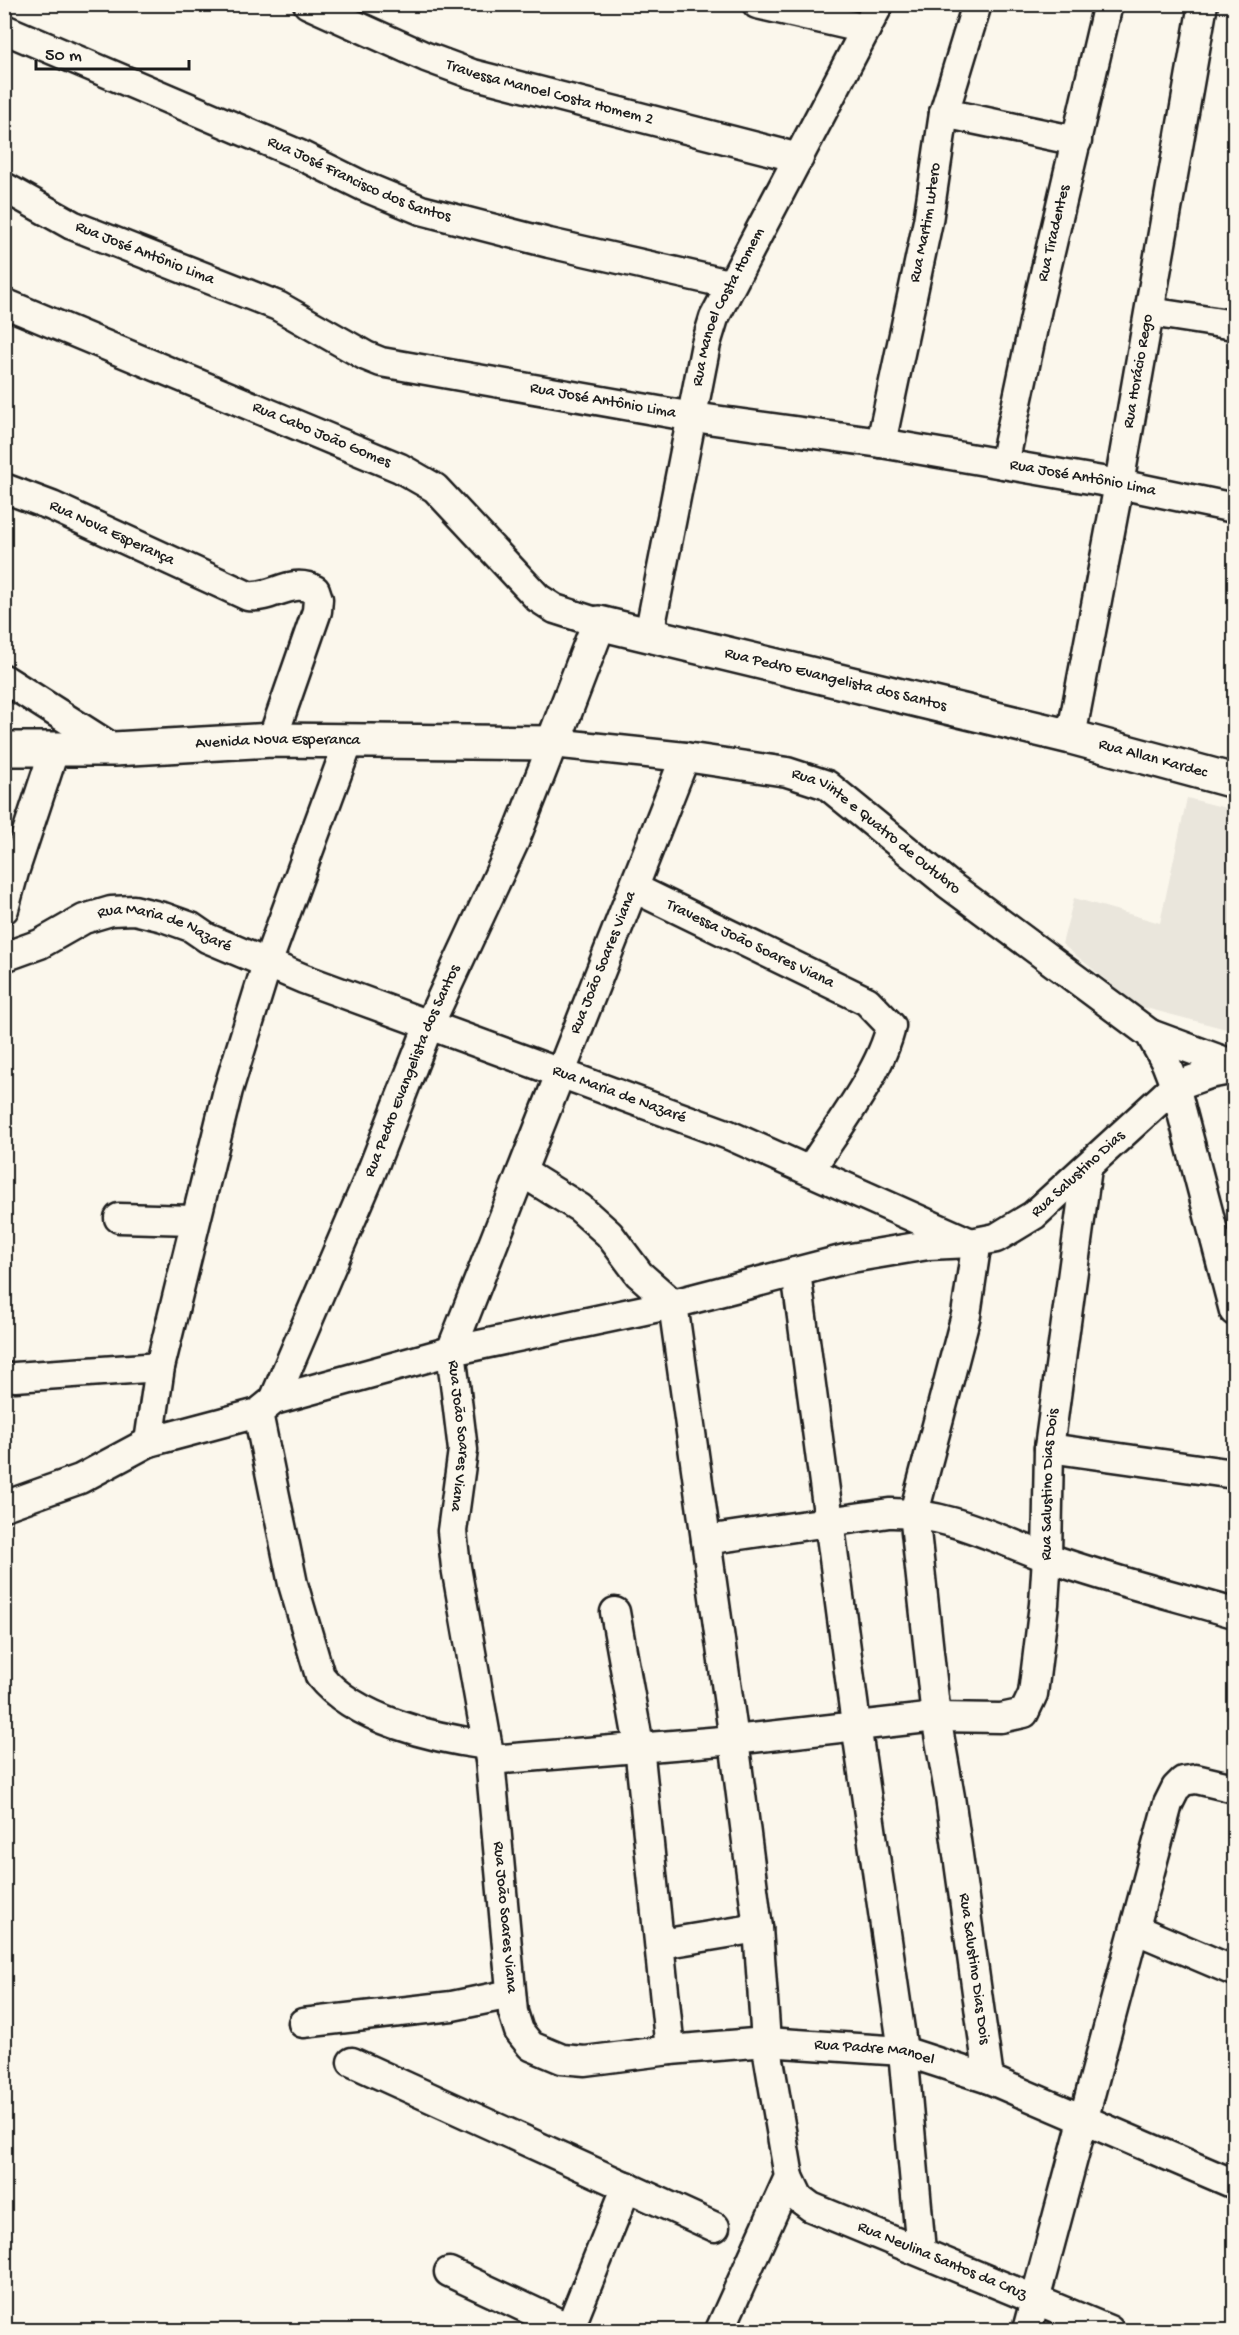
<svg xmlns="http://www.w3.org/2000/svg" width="1239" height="2335" viewBox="0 0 1239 2335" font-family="'Gochi Hand',sans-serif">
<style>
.built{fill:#eae6dc}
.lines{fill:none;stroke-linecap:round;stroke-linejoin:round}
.minor-casing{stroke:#1c1c1c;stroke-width:33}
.major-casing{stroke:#1c1c1c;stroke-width:38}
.minor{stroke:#fbf7ec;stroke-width:28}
.major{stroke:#fbf7ec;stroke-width:33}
.labels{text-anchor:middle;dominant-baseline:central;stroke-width:6;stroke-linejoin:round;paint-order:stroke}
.street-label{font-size:16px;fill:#1c1c1c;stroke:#fbf7ec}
</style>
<rect width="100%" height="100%" fill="#fbf7ec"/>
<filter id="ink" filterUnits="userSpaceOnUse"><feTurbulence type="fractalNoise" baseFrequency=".0167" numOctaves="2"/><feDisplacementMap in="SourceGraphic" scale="12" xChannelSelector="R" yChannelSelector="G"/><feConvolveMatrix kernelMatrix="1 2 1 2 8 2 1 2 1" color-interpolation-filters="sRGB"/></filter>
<g filter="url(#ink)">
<!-- built -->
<path class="built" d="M1187 798 1234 810V1031L1138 1006 1062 944 1074 898 1160 923Z"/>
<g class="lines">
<!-- minor casing -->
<g class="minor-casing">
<g id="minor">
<path id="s1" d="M308 4 426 57 472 74 799 158"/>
<path d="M757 4 866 29"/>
<path id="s2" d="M4 29 300 155 363 186 421 210 549 243 729 284"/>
<path d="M944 113 1077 141"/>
<path id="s3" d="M4 187 72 225 278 306 366 356 381 362 693 417 881 443 1119 484 1234 508"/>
<path id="s4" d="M4 303 400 468 435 488 538 598 555 609 599 623"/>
<path d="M1150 312 1234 325"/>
<path id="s5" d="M881 443 928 221 944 113 977 4"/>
<path id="s6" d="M1004 464 1039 299 1108 4"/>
<path id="s7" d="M4 488 52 506 248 596C273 599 291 577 315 590L318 599 317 611 272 740"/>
<path id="s8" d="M649 635 706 344 714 318 879 4"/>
<path d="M4 679 114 749"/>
<path id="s9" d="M1071 737 1119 484 1203 4"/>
<path id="s10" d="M685 757 451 1351 463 1450 452 1531 456 1567 490 1760 513 2012 519 2031 531 2046 562 2059 585 2061 670 2050 766 2042 903 2051 989 2079 1234 2184"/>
<path id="s11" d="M634 888 867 1001 891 1026C882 1070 835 1131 810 1170"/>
<path d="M4 909 14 872 54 751"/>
<path id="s12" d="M4 957 40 944 84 919 111 911 134 910 163 917 191 927 207 938 304 979 729 1135 971 1243 975 1254 966 1315 914 1513 936 1717 950 1797 989 2079"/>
<path d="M1150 1034 1234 1065"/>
<path d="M522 1172 580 1208 609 1234 639 1274 673 1304 734 1740 758 1928 766 2042 789 2177 720 2330"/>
<path d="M119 1218 194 1220"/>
<path d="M796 1272 856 1724 903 2051 921 2251"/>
<path d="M15 1377 160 1367"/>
<path id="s13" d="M274 1400 369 1178 429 1025 515 840 553 743 685 757 787 772 827 785 948 884 1150 1034 1166 1063 1175 1086 1209 1074 1234 1069"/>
<path d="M258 1413 293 1584 320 1676C355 1720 434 1738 487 1745"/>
<path d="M149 1442 160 1367 228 1090 268 961 349 741"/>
<path d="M1049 1448 1234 1474"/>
<path id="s14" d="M4 1506 80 1479 149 1442 258 1413 274 1400 451 1351 673 1304 845 1259 928 1245 971 1243 996 1238 1034 1215 1175 1086 1234 1311"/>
<path d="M706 1540 889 1513C945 1512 995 1538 1046 1557 1107 1579 1172 1595 1234 1613"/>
<path d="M615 1612 639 1746 670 2050"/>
<path id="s15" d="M490 1760 734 1740 936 1717 1001 1718 1024 1713 1033 1694 1044 1604 1047 1557 1049 1448 1087 1168"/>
<path d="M1135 1929 1234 1971"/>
<path d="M661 1944 758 1928"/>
<path d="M303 2023 452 2006 511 1994"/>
<path d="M352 2062 715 2227"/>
<path id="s16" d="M789 2177 799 2198 811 2207 1109 2330"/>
<path d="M449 2272 573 2330"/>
<path d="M569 2330 627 2186"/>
<path d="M1027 2330 1168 1804 1176 1788 1183 1781 1196 1779 1234 1788"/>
</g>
</g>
<!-- major casing -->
<g class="major-casing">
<g id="major">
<path id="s17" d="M4 749H114L272 740 553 743 599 623 1071 737 1234 781"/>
</g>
</g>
<!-- minor -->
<use href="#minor" class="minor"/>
<!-- major -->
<use href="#major" class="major"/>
</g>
</g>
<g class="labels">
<!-- street labels -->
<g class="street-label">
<text stroke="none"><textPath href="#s1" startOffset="258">Travessa Manoel Costa Homem 2</textPath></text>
<text stroke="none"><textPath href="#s2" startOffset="386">Rua José Francisco dos Santos</textPath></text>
<text stroke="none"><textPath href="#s5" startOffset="225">Rua Martim Lutero</textPath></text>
<text stroke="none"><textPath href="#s6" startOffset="236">Rua Tiradentes</textPath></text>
<text stroke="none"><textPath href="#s3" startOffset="156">Rua José Antônio Lima</textPath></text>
<text stroke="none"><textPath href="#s8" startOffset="339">Rua Manoel Costa Homem</textPath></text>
<text stroke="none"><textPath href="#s9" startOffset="372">Rua Horácio Rego</textPath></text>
<text stroke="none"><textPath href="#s3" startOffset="642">Rua José Antônio Lima</textPath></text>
<text stroke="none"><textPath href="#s4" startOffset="344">Rua Cabo João Gomes</textPath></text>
<text stroke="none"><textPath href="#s3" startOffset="1128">Rua José Antônio Lima</textPath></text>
<text stroke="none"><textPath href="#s7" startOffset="117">Rua Nova Esperança</textPath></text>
<text stroke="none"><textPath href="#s17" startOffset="921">Rua Pedro Evangelista dos Santos</textPath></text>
<text stroke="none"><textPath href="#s17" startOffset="274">Avenida Nova Esperanca</textPath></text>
<text stroke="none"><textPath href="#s17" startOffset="1248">Rua Allan Kardec</textPath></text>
<text stroke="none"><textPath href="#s13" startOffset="1058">Rua Vinte e Quatro de Outubro</textPath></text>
<text stroke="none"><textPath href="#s12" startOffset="174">Rua Maria de Nazaré</textPath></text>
<text stroke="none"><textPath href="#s11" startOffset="129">Travessa João Soares Viana</textPath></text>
<text transform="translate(604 963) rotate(-68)">Rua João Soares Viana</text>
<text stroke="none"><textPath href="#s13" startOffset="357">Rua Pedro Evangelista dos Santos</textPath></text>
<text stroke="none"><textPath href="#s12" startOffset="660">Rua Maria de Nazaré</textPath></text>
<text stroke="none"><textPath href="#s14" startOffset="1138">Rua Salustino Dias</textPath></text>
<text stroke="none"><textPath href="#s10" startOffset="724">Rua João Soares Viana</textPath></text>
<text stroke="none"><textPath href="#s15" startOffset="768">Rua Salustino Dias Dois</textPath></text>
<text stroke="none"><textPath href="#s10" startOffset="1210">Rua João Soares Viana</textPath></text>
<text stroke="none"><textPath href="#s12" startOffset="1780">Rua Salustino Dias Dois</textPath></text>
<text stroke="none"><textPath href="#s10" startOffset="1692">Rua Padre Manoel</textPath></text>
<text stroke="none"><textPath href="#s16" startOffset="180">Rua Neulina Santos da Cruz</textPath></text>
</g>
</g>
<!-- margin -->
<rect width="1239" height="2335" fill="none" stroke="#fbf7ec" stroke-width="24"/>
<rect x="12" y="12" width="1215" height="2311" fill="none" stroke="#1c1c1c" stroke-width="2" filter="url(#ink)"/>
<!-- scale -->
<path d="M36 60v9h153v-9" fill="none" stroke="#1c1c1c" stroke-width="3"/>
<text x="45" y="60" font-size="18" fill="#1c1c1c" stroke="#fbf7ec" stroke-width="4.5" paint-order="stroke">50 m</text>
</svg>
